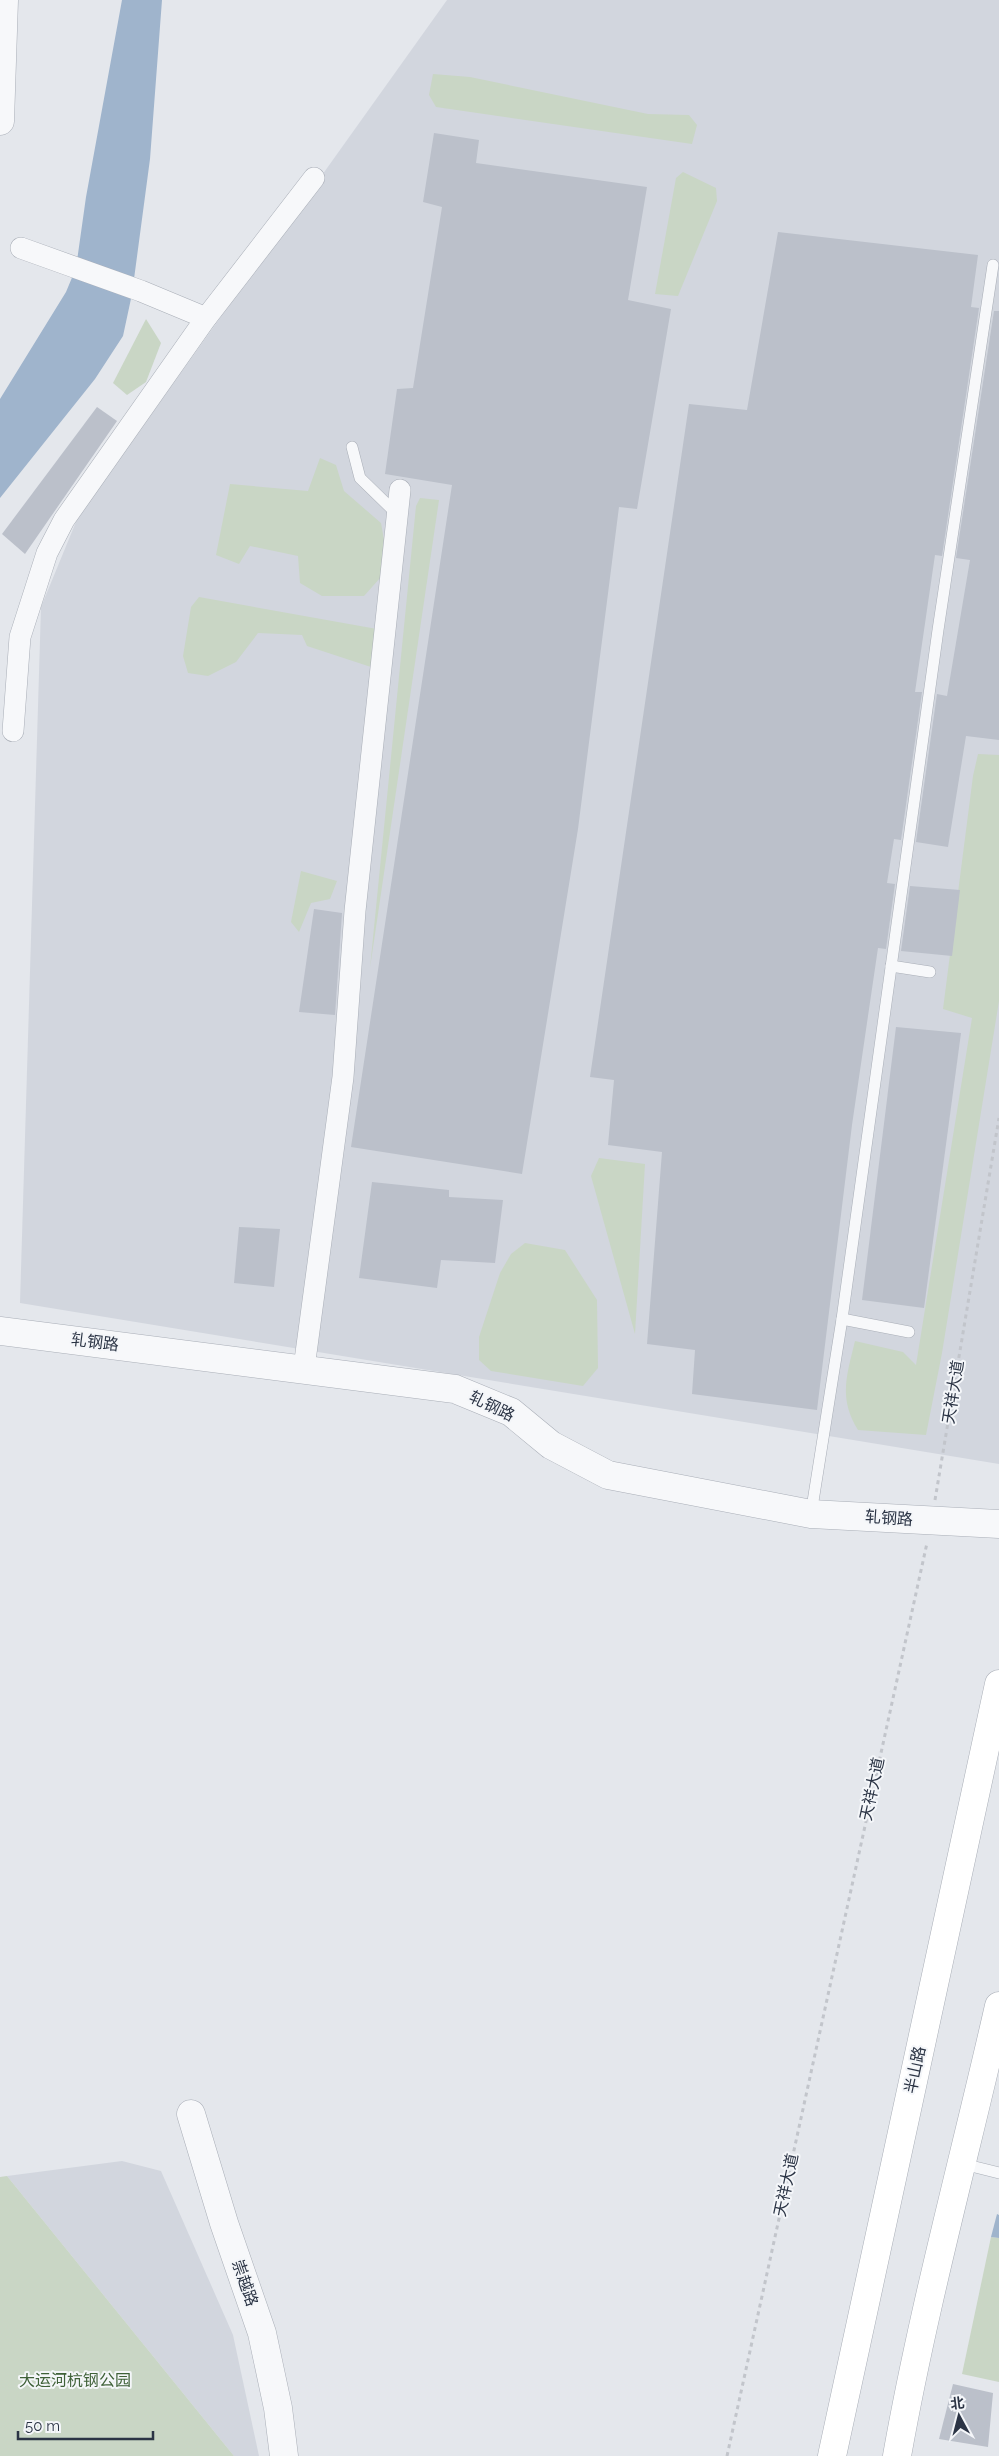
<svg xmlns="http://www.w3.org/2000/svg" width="999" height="2456" viewBox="0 0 999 2456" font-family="Raleway,'Noto Sans SC',sans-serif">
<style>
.built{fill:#d2d6de}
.green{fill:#c9d6c5}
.water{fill:#9fb4cc}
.building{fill:#bbc0ca}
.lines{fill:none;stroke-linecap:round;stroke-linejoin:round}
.service-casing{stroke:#a9aeb7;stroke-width:12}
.minor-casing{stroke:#a9aeb7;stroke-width:22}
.tertiary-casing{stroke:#a9aeb7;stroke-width:29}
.secondary-casing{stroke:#a9aeb7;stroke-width:29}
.path{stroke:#c2c5cb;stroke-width:3;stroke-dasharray:4 4;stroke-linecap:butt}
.service{stroke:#f7f8fa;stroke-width:11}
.minor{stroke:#f7f8fa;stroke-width:21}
.tertiary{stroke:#f7f8fa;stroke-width:28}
.secondary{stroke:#fff;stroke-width:28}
.labels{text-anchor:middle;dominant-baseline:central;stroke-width:4;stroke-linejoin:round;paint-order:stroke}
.street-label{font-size:16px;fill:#2b3445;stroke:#f4f6f9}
.park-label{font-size:16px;fill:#3f6138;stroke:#f4f6f9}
</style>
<rect width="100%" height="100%" fill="#e4e7ec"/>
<!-- built -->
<g class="built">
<path d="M447 0H999V1464L20 1303 41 607 78 517Z"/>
<path d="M122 2161 161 2171 233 2335 259 2456H234L7 2176Z"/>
</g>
<!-- green -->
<g class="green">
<path d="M433 74 470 77 648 114 689 115 697 125 692 144 436 107 429 95Z"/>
<path d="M683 172 716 188 717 201 678 296 655 294 676 178Z"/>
<path d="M146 319 161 343 146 382 127 395 113 383Z"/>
<path d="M320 458 336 465 344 491 381 523 384 540 381 577 364 596H322L300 583 298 556 250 546 239 564 216 555 230 484 308 491Z"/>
<path d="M420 498 439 500 370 968 416 506Z"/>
<path d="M199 597 377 629 371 667 307 646 302 635 258 633 236 662 208 676 188 673 183 656 191 607Z"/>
<path d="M978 754 999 755V1001L942 1353 926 1435 858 1430C838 1398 847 1375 855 1341L903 1352 916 1365 972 1018 943 1009 973 776Z"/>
<path d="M301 871 337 881 330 899 311 903 299 932 291 922Z"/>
<path d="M599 1158 645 1164 635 1334 591 1176Z"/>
<path d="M525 1243 565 1250 597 1300 598 1368 583 1386 491 1371 479 1360V1337L500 1273 511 1254Z"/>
<path d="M7 2176 234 2456H0V2177Z"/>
<path d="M991 2237 999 2238V2382L962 2374Z"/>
</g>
<!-- water -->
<g class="water">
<path d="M122 0H162L150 159 132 294 123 336 95 379 0 498V399L66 292 76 268 86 197Z"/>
<path d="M997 2214 999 2215V2238L991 2237Z"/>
</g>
<!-- building -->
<g class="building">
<path d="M434 133 479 140 476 163 647 187 628 300 671 309 637 509 619 507 578 829 522 1174 351 1147 452 485 385 474 397 389 413 388 442 207 423 202Z"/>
<path d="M778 232 978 255 971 307 979 308 942 556 935 555 915 692H922L901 840 894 839 887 883 895 884 886 949 878 948 852 1125 817 1410 692 1394 695 1350 647 1344 662 1152 608 1145 614 1080 590 1077 689 404 747 410Z"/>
<path d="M994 311H999V740L966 736 948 847 916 842 937 694 947 696 970 560 956 558Z"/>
<path d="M97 407 117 421 25 554 2 534Z"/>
<path d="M910 886 960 890 952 956 901 951Z"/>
<path d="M314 909 342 913 335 1015 299 1012Z"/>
<path d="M896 1027 961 1033 924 1308 862 1300Z"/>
<path d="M372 1182 449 1190V1197L503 1200 495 1263 441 1260 437 1288 359 1278Z"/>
<path d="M239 1227 280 1229 274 1287 234 1283Z"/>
<path d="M953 2384 993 2393 988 2447 939 2439Z"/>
</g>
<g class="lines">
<!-- service casing -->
<g class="service-casing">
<g id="service">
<path d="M352 447 360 478 396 513"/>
<path d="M891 966 930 972"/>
<path d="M842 1319 909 1332"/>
<path d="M811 1514 842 1319 938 630 993 265"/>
<path d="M963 2164 999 2173"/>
</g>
</g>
<!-- minor casing -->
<g class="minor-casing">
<g id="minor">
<path d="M21 248 141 291 206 318"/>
<path d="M13 731 20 637 47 553 64 520 206 318 314 178"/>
<path d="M304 1368 343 1077 355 911 400 490"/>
</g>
</g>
<!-- tertiary casing -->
<g class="tertiary-casing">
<g id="tertiary">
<path d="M0 121 4 0"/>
<path d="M0 1331 455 1389 511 1412 551 1445 608 1475 811 1514 999 1524"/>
<path d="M191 2114 224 2223 262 2333 278 2408 284 2456"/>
</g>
</g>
<!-- secondary casing -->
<g class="secondary-casing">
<g id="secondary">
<path d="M832 2456 999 1684"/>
<path d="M897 2456C924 2304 965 2156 999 2006"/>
</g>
</g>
<!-- path -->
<g class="path">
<path d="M935 1500 999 1118"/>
<path d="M727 2456 927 1543"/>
</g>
<!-- service -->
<use href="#service" class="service"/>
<!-- minor -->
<use href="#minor" class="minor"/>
<!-- tertiary -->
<use href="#tertiary" class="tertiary"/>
<!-- secondary -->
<use href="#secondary" class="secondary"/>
</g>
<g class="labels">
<!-- street labels -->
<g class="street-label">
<text transform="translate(95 1342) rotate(7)">轧钢路</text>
<text transform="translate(953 1392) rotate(-81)">天祥大道</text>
<text transform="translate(492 1406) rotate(26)">轧钢路</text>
<text transform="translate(889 1518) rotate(4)">轧钢路</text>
<text transform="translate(872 1789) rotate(-78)">天祥大道</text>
<text transform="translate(915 2070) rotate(-78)">半山路</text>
<text transform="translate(786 2185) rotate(-78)">天祥大道</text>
<text transform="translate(245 2283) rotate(71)">崇越路</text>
</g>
<!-- park labels -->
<g class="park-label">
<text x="75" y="2380">大运河杭钢公园</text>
</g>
</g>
<!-- north arrow -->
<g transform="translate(959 2416) rotate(353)" stroke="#f4f6f9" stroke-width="4" paint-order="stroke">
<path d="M0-4L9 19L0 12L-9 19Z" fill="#2b3445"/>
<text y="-8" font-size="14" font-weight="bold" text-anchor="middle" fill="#2b3445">北</text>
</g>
<!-- scale -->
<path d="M18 2431v8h135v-8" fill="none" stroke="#2b3445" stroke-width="2.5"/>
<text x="25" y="2431" font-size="15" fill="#2b3445" stroke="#f4f6f9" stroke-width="4" paint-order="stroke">50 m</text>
</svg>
